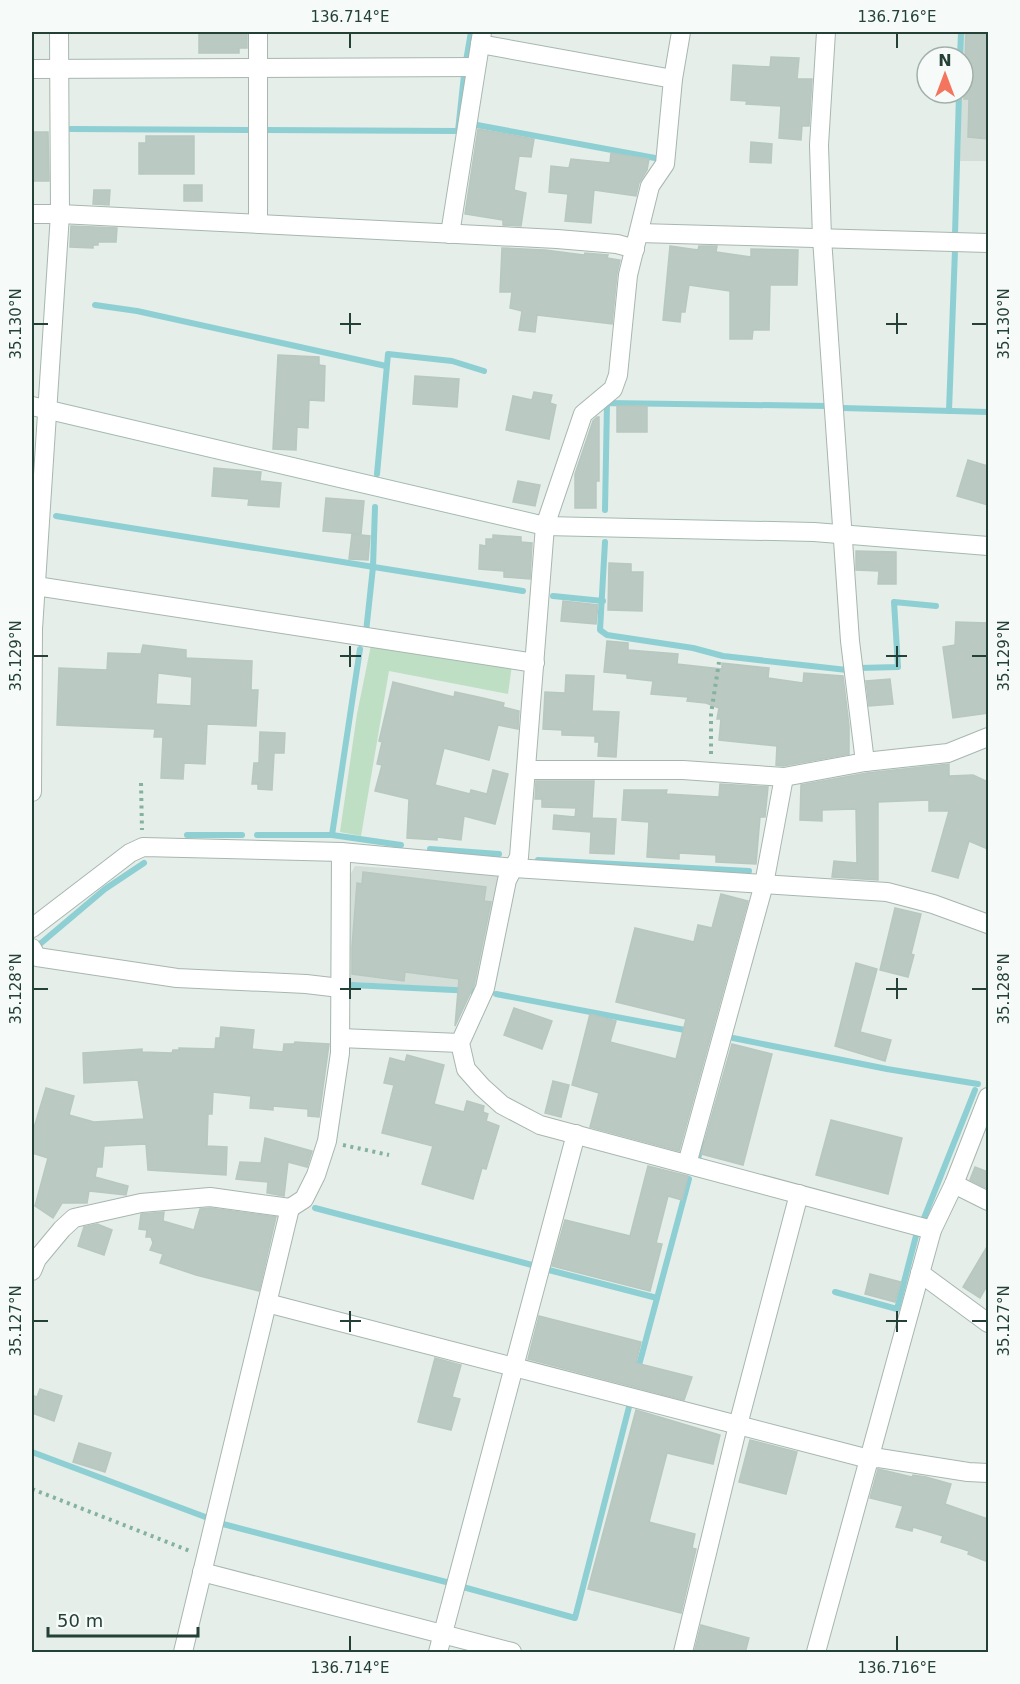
<svg xmlns="http://www.w3.org/2000/svg" width="1020" height="1684" viewBox="0 0 1020 1684" font-family="'DejaVu Sans',sans-serif">
<style>
.built{fill:#d3ded8}
.green{fill:#bedfc4}
.lines{fill:none;stroke-linecap:round;stroke-linejoin:round}
.stream{stroke:#8dcfd3;stroke-width:6}
.building{fill:#bac9c2;stroke:#b7c8c0;stroke-width:1.5;fill-rule:evenodd}
.street-casing{stroke:#a7b7b0;stroke-width:20}
.secondary-casing{stroke:#a3bab0;stroke-width:20}
.path{stroke:#85b2a0;stroke-width:4;stroke-dasharray:3 4.5;stroke-linecap:butt}
.street{stroke:#fff;stroke-width:18}
.secondary{stroke:#fff;stroke-width:18}
.ticks{fill:none;stroke:#234136;stroke-width:2}
.neatline{fill:none;stroke:#234136;stroke-width:2}
.ticks-label{font-size:15px;text-anchor:middle;fill:#234136}
</style>
<rect width="100%" height="100%" fill="#e5eee9"/>
<!-- built -->
<g class="built">
<path d="M963 32H988V161H960L961 93H963Z"/>
<path d="M355 866 498 875 502 883 480 989 349 982 350 875Z"/>
</g>
<!-- green -->
<path class="green" d="M371 645 512 665 508 694 389 671 361 836 340 832 357 714Z"/>
<g class="lines">
<!-- stream -->
<g class="stream">
<path d="M960 57 961 32"/>
<path d="M466 61 471 32"/>
<path d="M477 125 655 158"/>
<path d="M71 129 249 130"/>
<path d="M264 130 458 131 464 75"/>
<path d="M955 235 959 93"/>
<path d="M95 305 137 311 386 366"/>
<path d="M842 408 988 412"/>
<path d="M949 411 955 250"/>
<path d="M377 474 388 354 452 361 484 371"/>
<path d="M605 510 607 403 828 406"/>
<path d="M56 516 523 591"/>
<path d="M605 542 600 630 607 635 693 648 723 656 847 670"/>
<path d="M553 596 603 601"/>
<path d="M366 632 373 567 375 507"/>
<path d="M360 649 332 835 401 845"/>
<path d="M859 668 898 667 894 602 936 606"/>
<path d="M187 835H242"/>
<path d="M257 835H332"/>
<path d="M430 849 499 854"/>
<path d="M538 860 749 871"/>
<path d="M34 949 105 889 144 863"/>
<path d="M352 985 474 991"/>
<path d="M496 994 690 1031"/>
<path d="M733 1038 887 1069 978 1084"/>
<path d="M698 1159 702 1143"/>
<path d="M315 1208 532 1265"/>
<path d="M924 1218 975 1090"/>
<path d="M545 1269 657 1298"/>
<path d="M835 1292 897 1309 917 1232"/>
<path d="M638 1369 689 1179"/>
<path d="M32 1452 208 1518"/>
<path d="M223 1524 450 1583 449 1588"/>
<path d="M463 1587 575 1618 629 1407"/>
</g>
</g>
<!-- building -->
<g class="building">
<path d="M199 32H247V48H239V53H199Z"/>
<path d="M966 33H988V139L968 137 969 99H964Z"/>
<path d="M771 57 799 58 797 79H812L809 126H802L801 140 779 138 781 106 746 104 747 101 731 100 733 65 770 67Z"/>
<path d="M478 129 534 139 531 157 519 156 514 190 526 193 521 226 503 225V220L465 214Z"/>
<path d="M32 132H48L49 181H32Z"/>
<path d="M146 136H194V174H139V143H146Z"/>
<path d="M751 142 772 144 771 163 750 162Z"/>
<path d="M611 153 649 159 647 170 639 183 636 196 594 190 591 223 565 221 568 194 549 192 551 166 569 168 571 159 610 163Z"/>
<rect x="184" y="185" width="18" height="16"/>
<path d="M94 190H110L109 205 93 204Z"/>
<path d="M71 226 117 228 116 242H98V245H93V248L70 247Z"/>
<path d="M670 246 698 250 699 246H717L716 252 751 257V249L798 250 797 285H770L769 330H753L752 339H730V291L689 285 685 312H681L680 322 663 320Z"/>
<path d="M502 248 545 250 584 255 585 253 608 255 607 258 620 260 617 274 612 324 537 315 535 332 519 330 522 311 510 308 512 292H500Z"/>
<path d="M278 355 319 357V365L325 366 324 401 309 400 308 428 297 427 296 450 273 449Z"/>
<path d="M415 376 459 379 457 407 413 404Z"/>
<path d="M534 392 552 395 550 403 556 405 549 439 506 430 513 396 532 400Z"/>
<rect x="617" y="406" width="30" height="26"/>
<path d="M597 417H599V481H596V508H575V474L593 421Z"/>
<path d="M968 460 988 466V505L957 496Z"/>
<path d="M214 468 261 472 260 481 281 483 279 507 248 505 249 499 212 496Z"/>
<path d="M518 481 540 485 535 506 513 502Z"/>
<path d="M326 498 364 501 361 534 323 531Z"/>
<path d="M352 534 370 536 368 560 349 559Z"/>
<path d="M493 535 521 537V542L532 543 530 579 504 577V571L479 569 480 545 486 546V539H493Z"/>
<path d="M856 551 896 552V584H878L879 571 856 570Z"/>
<path d="M609 563 631 564V572H643L642 611 608 610Z"/>
<path d="M563 601 598 605 596 624 561 621Z"/>
<path d="M956 622 988 623V713L953 718 943 647 955 645Z"/>
<path d="M607 641 628 643V650L678 654 677 664 722 669V663L769 668 768 678 803 683 804 673 843 676 849 726V754L783 766 776 765 777 746 719 740 721 719H717L719 708 706 703 687 701 688 697 651 694 653 681 627 678V674L604 672Z"/>
<path d="M143 645 186 650V658L252 661 251 690H258L256 726 207 724 205 764 184 763 183 779 161 778 163 737H154L155 729 57 725 59 668 107 670 108 653 141 654ZM158 673 192 677 191 706 156 704Z"/>
<path d="M566 675 594 676 592 711 619 712 616 757 598 756 599 742H595V736L562 735V730L543 729 545 692 565 693Z"/>
<path d="M890 679 893 704 869 706 866 681Z"/>
<path d="M393 682 454 697 455 692 483 698 504 703 503 707 519 711 518 729 498 725 489 760 444 748 435 785 470 794 471 790 487 794 493 770 508 774 495 824 464 816 461 840 437 837V840L407 838 409 799 375 791 382 765 377 764 382 742 379 741Z"/>
<path d="M260 732 285 733 284 753H274L272 790 258 789V784H252L254 763H259Z"/>
<path d="M949 764V776L973 775 988 782V849L969 841 958 878 932 871 949 811H929V800L878 802V880L832 877 834 861 857 863 856 809 822 810V821L800 820 801 785 867 773Z"/>
<path d="M536 781H594L592 818 616 819 614 854 590 853 591 832 553 829 554 815 575 817 576 808 542 807V799H535Z"/>
<path d="M720 784 768 787 765 817H760L756 864 716 862V855L679 853V859L647 857 649 822 622 820 624 790H667L666 794 719 797Z"/>
<path d="M363 872 486 887 484 901 491 902 474 985 455 1026 459 979 405 972 404 981 352 974V947L357 883 362 884Z"/>
<path d="M721 894 748 901 679 1151 590 1127 599 1093 572 1085 590 1014 616 1021 610 1042 676 1059 686 1019 616 1002 635 928 694 942 698 925 712 928Z"/>
<path d="M895 908 921 914 911 954 914 955 908 977 880 970Z"/>
<path d="M856 963 877 969 860 1032 891 1040 885 1061 835 1046Z"/>
<path d="M514 1008 552 1021 542 1049 504 1035Z"/>
<path d="M221 1027 254 1030 252 1049 283 1052 284 1044H294L295 1042 329 1044 319 1117 308 1116V1109L273 1106V1110L250 1108 251 1096 213 1092 212 1114H208L207 1146 227 1147 226 1175 148 1170 146 1144 104 1146 102 1167H97L95 1177 128 1186 126 1195 89 1191 87 1203H62L53 1218 35 1206 48 1158 32 1153V1134L46 1088 74 1096 69 1115 94 1122 144 1119 138 1080 84 1083 83 1053 142 1049V1052L172 1053 173 1050H179V1048L215 1049 216 1038H220Z"/>
<path d="M732 1044 772 1054 743 1165 701 1154Z"/>
<path d="M407 1055 444 1065 434 1104 464 1112 467 1101 484 1106 483 1112 488 1114 486 1121 499 1126 486 1169 482 1168 473 1199 422 1184 433 1146 382 1133 394 1085 384 1083 390 1058 405 1062Z"/>
<path d="M553 1081 569 1085 561 1117 545 1113Z"/>
<path d="M831 1120 902 1138 888 1194 816 1175Z"/>
<path d="M265 1138 312 1151 307 1167 288 1162 284 1196 267 1193 268 1182 236 1179 240 1162 261 1163Z"/>
<path d="M648 1166 688 1176 682 1200 668 1196 656 1243 662 1244 650 1291 552 1266 565 1220 630 1236Z"/>
<path d="M975 1167 988 1172V1189L970 1180Z"/>
<path d="M210 1208 276 1217 259 1291 196 1275 160 1263 163 1254 150 1250 153 1243 151 1237H146L147 1230 139 1229 141 1214 164 1212 163 1221 194 1230 200 1209Z"/>
<path d="M97 1224 112 1230 104 1255 78 1246 84 1227Z"/>
<path d="M988 1245V1284L980 1298 963 1287Z"/>
<path d="M870 1274 901 1282 895 1302 865 1294Z"/>
<path d="M539 1316 641 1342 636 1363 692 1377 684 1400 528 1359Z"/>
<path d="M435 1358 461 1365 452 1397 460 1399 451 1430 418 1422Z"/>
<path d="M40 1389 62 1396 54 1421 32 1413V1395L37 1397Z"/>
<path d="M636 1410 720 1435 713 1464 667 1453 649 1522 695 1534 692 1548 696 1549 681 1613 588 1589Z"/>
<path d="M750 1440 797 1452 786 1494 739 1482Z"/>
<path d="M79 1443 111 1453 105 1472 73 1462Z"/>
<path d="M878 1469 912 1477 913 1475 926 1477 951 1484 945 1504 988 1519V1562L968 1554 969 1551 941 1542 943 1536 913 1527 912 1531 896 1527 903 1506 870 1498Z"/>
<path d="M701 1625 749 1638 745 1653H694Z"/>
</g>
<g class="lines">
<!-- street casing -->
<g class="street-casing">
<g id="street">
<path d="M258 32V223"/>
<path d="M681 32 673 79 665 164 650 186 628 275 618 375 613 389 583 414 545 526 519 857 507 880 485 988 460 1043 466 1069 482 1087 502 1105 540 1125 932 1230"/>
<path d="M826 32 819 145 822 238 850 641 865 762"/>
<path d="M480 44 673 79"/>
<path d="M32 69 476 67"/>
<path d="M32 214H60L557 239 617 244 635 249"/>
<path d="M639 233 988 243"/>
<path d="M450 234 482 32"/>
<path d="M36 586 535 663"/>
<path d="M526 770H683L784 777 865 762 948 753 988 737"/>
<path d="M32 792 33 629 60 214 59 32"/>
<path d="M32 928 130 853 143 847 341 852 514 868 887 892 933 904 988 924"/>
<path d="M32 948 37 957 177 978 306 984 340 988"/>
<path d="M340 1038 460 1043"/>
<path d="M687 1164 764 884 784 777"/>
<path d="M954 1184 988 1201"/>
<path d="M32 1271 37 1259 62 1229 74 1218 141 1203 210 1197 290 1208 304 1199 316 1175 327 1141 340 1053 341 852"/>
<path d="M920 1273 988 1323"/>
<path d="M267 1303 869 1459 879 1458 968 1472 988 1473"/>
<path d="M202 1572 512 1652"/>
<path d="M183 1652 290 1208"/>
<path d="M438 1652 576 1134"/>
<path d="M683 1652 738 1425 799 1194"/>
<path d="M816 1652 932 1230 954 1184 988 1097"/>
</g>
</g>
<!-- secondary casing -->
<g class="secondary-casing">
<path id="secondary" d="M32 406 545 526 814 532 988 546"/>
</g>
<!-- path -->
<g class="path">
<path d="M711 754V714L719 662"/>
<path d="M141 783 142 830"/>
<path d="M343 1145 389 1155"/>
<path d="M32 1489 190 1551"/>
</g>
<!-- street -->
<use href="#street" class="street"/>
<!-- secondary -->
<use href="#secondary" class="secondary"/>
</g>
<!-- ticks -->
<path class="ticks" d="M350 33V48M897 33V48M350 313V334M897 313V334M33 324H48M340 324H361M886 324H907M972 324H987M350 646V667M897 646V667M33 656H48M340 656H361M886 656H907M972 656H987M350 978V999M897 978V999M33 989H48M340 989H361M886 989H907M972 989H987M350 1311V1332M897 1311V1332M33 1321H48M340 1321H361M886 1321H907M972 1321H987M350 1636V1651M897 1636V1651"/>
<!-- border -->
<rect width="1020" height="1684" fill="none" stroke="#f6faf8" stroke-width="66"/>
<!-- north arrow -->
<g transform="translate(945 75)"><circle r="28" fill="#f6faf8" stroke="#a2b0aa" stroke-width="1.5"/>
<path d="M0-4.5L10 22L0 15L-10 22Z" fill="#f3755e"/>
<text y="-9" font-size="16" font-weight="bold" text-anchor="middle" fill="#234136">N</text>
</g>
<!-- scale -->
<path d="M48 1627v9h150v-9" fill="none" stroke="#234136" stroke-width="3"/>
<text x="57" y="1627" font-size="18" fill="#234136" stroke="#f6faf8" stroke-width="4.5" paint-order="stroke">50 m</text>
<rect x="33" y="33" width="954" height="1618" class="neatline"/>
<g class="ticks-label">
<text x="350" y="22">136.714°E</text>
<text x="897" y="22">136.716°E</text>
<text transform="translate(16 324) rotate(-90)" y="5">35.130°N</text>
<text transform="translate(1004 324) rotate(-90)" y="5">35.130°N</text>
<text transform="translate(16 656) rotate(-90)" y="5">35.129°N</text>
<text transform="translate(1004 656) rotate(-90)" y="5">35.129°N</text>
<text transform="translate(16 989) rotate(-90)" y="5">35.128°N</text>
<text transform="translate(1004 989) rotate(-90)" y="5">35.128°N</text>
<text transform="translate(16 1321) rotate(-90)" y="5">35.127°N</text>
<text transform="translate(1004 1321) rotate(-90)" y="5">35.127°N</text>
<text x="350" y="1673">136.714°E</text>
<text x="897" y="1673">136.716°E</text>
</g>
</svg>
